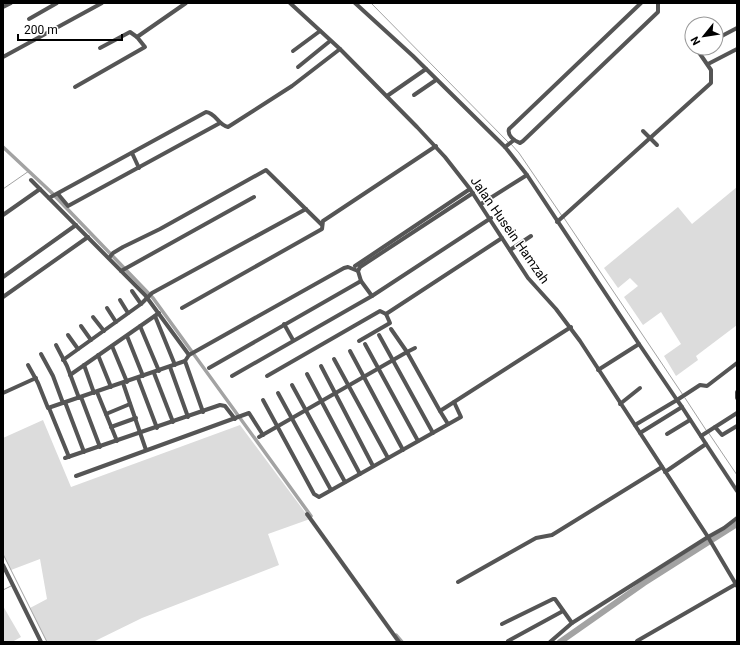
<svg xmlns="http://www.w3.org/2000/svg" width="740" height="645" viewBox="0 0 740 645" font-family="Roboto,sans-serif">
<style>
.green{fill:#dcdcdc}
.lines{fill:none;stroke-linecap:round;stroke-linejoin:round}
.stream{stroke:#a3a3a3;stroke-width:1}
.canal{stroke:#a3a3a3;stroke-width:3.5}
.river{stroke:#a3a3a3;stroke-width:6}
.minor{stroke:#555;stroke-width:4}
.labels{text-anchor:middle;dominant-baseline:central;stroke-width:3;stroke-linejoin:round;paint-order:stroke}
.street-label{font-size:13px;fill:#000;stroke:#fff}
</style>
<rect width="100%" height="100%" fill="#fff"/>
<!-- green -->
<g class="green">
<path d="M737 187V325L696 356 698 360 676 376 664 356 681 344 661 312 643 325 624 297 638 286 630 278 618 288 604 268 678 207 692 224Z"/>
<path d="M43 420 71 487 240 425 310 519 268 534 279 565 142 618 93 642H47L30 608 47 599 40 559 11 570 3 554V438Z"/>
<path d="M3 606 21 637 12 642H3Z"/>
</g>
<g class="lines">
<!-- stream -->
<g class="stream">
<path d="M371 3 508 142"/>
<path d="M511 144 519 153 562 216"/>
<path d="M3 189 29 171"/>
<path d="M564 218 683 395"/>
<path d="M685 398 706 430"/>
<path d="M708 432 737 475"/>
<path d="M3 554 47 642"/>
<path d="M3 590 11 586"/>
</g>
<!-- canal -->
<g class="canal">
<path d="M3 147 51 192 153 298 311 516"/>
<path d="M396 635 402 642"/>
</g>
<!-- river -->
<path class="river" d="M560 642 644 583 737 524"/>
<!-- minor -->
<g class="minor">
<path d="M290 3 340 49 417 127 445 157 470 189 528 278 556 309 580 341 708 537 737 586"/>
<path d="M355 3 413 56 505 147 527 175 639 344"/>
<path d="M641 3 509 129C507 135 514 141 520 143L523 141 658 12V3"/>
<path d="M3 7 11 3"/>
<path d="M29 19 57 3"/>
<path d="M137 37 186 3"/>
<path d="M716 39 737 28"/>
<path d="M691 41 692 42"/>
<path d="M293 51 320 31"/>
<path d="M3 57 102 3"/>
<path d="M708 64 737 49"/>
<path d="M298 67 330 41"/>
<path d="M75 87 145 47 137 37 130 32 100 48"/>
<path d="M414 95 436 80"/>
<path d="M387 96 426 69"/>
<path d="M643 131 657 145"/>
<path d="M505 147 514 140"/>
<path d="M132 153 139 168"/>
<path d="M31 180 145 295 189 355"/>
<path d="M58 194 68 206 220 123"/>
<path d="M49 198 206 112C216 113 218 125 228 127L292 86 340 49"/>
<path d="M481 204 527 175"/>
<path d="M3 215 40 189"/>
<path d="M557 222 711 83V70L696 48"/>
<path d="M510 250 531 236"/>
<path d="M109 258 113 253 123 247 160 229 266 170 321 224"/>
<path d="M355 266 470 189"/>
<path d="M121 271 254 197"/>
<path d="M3 277 76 225"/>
<path d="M132 291 141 304"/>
<path d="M372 296 491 218"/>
<path d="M3 297 88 237"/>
<path d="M120 300 128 313"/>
<path d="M107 308 116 322"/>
<path d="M182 308 322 229 323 221 436 146"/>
<path d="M386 314 502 238"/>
<path d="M155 316 175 365"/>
<path d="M93 317 104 331"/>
<path d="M284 324 293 340"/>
<path d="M81 326 91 340"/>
<path d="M140 326 159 371"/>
<path d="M391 329 407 352 415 348"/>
<path d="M68 335 78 349"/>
<path d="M379 335 433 433"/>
<path d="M127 336 143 376"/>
<path d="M365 344 418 441"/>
<path d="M56 345 67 366 79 398"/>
<path d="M112 346 127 382"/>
<path d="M350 351 403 450"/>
<path d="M41 354 53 376 63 403"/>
<path d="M98 355 111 387"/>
<path d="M334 359 388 458"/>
<path d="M63 360 141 304 152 293 306 209"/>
<path d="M28 365 38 383 48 408 185 361"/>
<path d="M84 365 94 393"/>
<path d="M321 366 373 466"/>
<path d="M170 367 188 417"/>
<path d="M209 368 361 281"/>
<path d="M598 370 639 344 677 400 635 425"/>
<path d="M154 373 173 422"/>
<path d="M307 374 360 474"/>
<path d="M70 375 159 313"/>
<path d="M232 376 372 296 361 281 358 271 360 267 473 193"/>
<path d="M267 376 380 311 386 314 390 323 359 341"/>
<path d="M138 378 157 428"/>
<path d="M123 383 146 450"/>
<path d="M292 385 345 482"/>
<path d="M97 392 117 441"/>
<path d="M737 392V398"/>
<path d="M3 393 36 378"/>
<path d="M278 393 331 490"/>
<path d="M81 397 100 447"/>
<path d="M263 400 314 494 319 497 461 417 454 402"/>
<path d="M65 402 84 452"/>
<path d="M620 404 640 388"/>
<path d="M682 407 677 400 700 385 707 386 737 363"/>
<path d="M49 408 69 457"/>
<path d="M203 412 185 361 189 355 344 268 348 267 358 271"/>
<path d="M106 414 130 404"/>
<path d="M448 424 440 411 571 327"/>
<path d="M111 427 136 418"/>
<path d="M715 427 722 435 737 426"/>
<path d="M640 433 682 407 706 444 665 472"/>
<path d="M667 434 690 420"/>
<path d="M701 436 737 413"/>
<path d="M259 437 407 352 440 411"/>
<path d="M706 444 737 491"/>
<path d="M65 458 220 405 225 406 235 419"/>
<path d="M76 476 249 413 263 435"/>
<path d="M307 514 399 642"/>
<path d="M3 565 41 642"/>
<path d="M458 582 536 538 552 535 662 467"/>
<path d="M502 624 553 599H555L572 623"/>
<path d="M508 641 563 611"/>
<path d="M637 641 736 584"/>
<path d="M550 642 572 623 708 537 724 528 737 518"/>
</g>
</g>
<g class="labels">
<!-- street labels -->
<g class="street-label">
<text transform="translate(510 230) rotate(55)">Jalan Husein Hamzah</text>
</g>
</g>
<!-- border -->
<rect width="740" height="645" fill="none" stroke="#000000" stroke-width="8"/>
<!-- north arrow -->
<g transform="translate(704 36) rotate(240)"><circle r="19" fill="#ffffff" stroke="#999999"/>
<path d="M0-3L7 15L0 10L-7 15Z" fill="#000000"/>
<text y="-6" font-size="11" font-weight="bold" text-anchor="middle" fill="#000000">N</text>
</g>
<!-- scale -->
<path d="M18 34v6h104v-6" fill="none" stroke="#000000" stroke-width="2"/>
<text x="24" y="34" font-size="12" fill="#000000" stroke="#ffffff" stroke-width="3" paint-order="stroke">200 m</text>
</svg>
